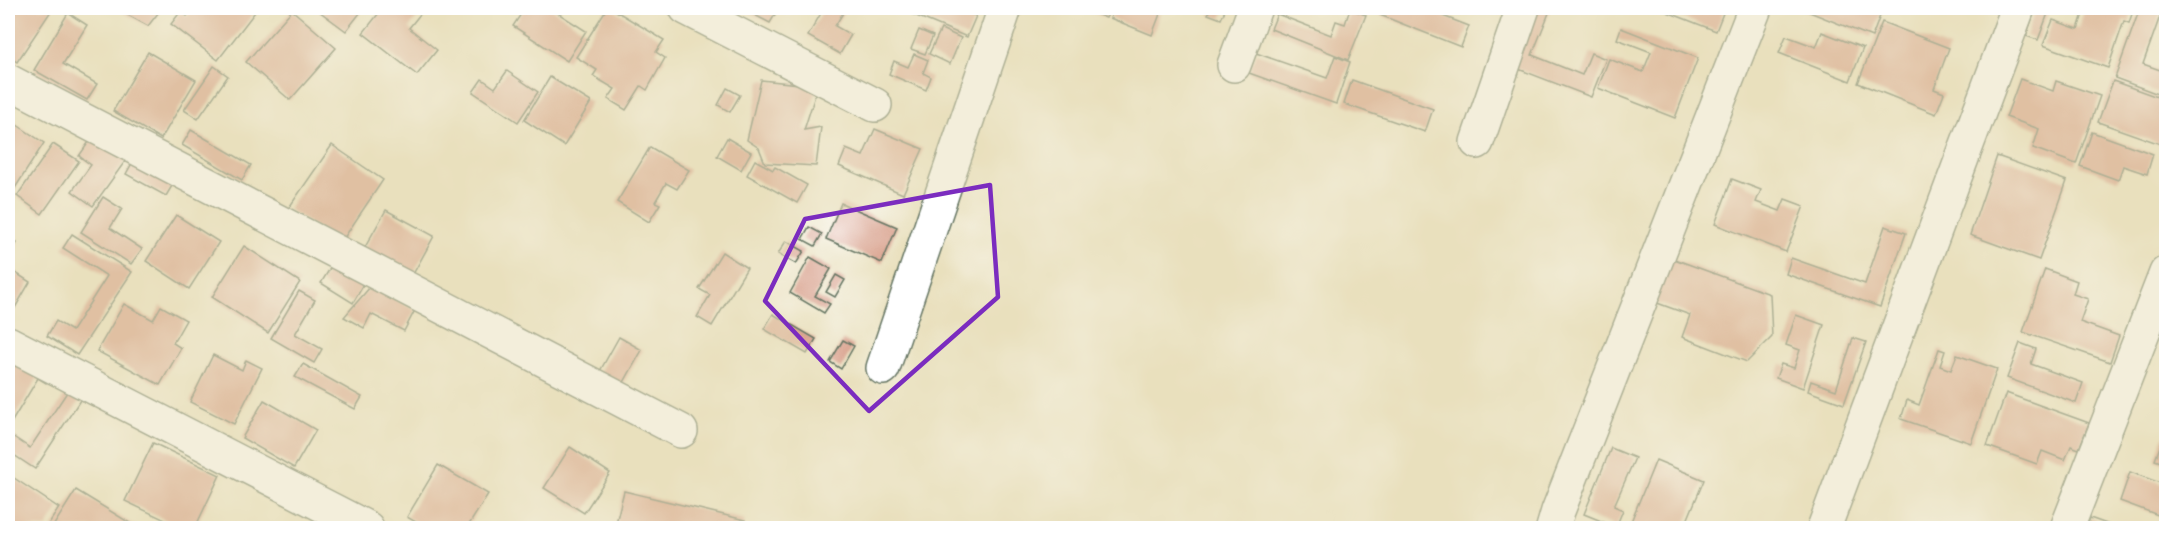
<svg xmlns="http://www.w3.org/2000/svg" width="2174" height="536" viewBox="0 0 2174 536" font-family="Mali,sans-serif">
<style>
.building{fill:#d59982}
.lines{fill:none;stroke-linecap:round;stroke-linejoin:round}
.minor-casing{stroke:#667664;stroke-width:36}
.minor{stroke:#fff;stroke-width:33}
.marked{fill:none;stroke:#7b2cbf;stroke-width:4.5;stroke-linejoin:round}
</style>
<rect width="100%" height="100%" fill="#fff"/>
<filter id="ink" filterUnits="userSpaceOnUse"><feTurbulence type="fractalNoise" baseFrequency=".0167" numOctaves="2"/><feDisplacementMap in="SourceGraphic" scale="12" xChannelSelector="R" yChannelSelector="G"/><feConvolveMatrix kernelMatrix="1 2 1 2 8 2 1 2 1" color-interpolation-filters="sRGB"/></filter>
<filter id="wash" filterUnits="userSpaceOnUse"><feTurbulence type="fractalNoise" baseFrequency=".008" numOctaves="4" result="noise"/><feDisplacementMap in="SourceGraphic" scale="24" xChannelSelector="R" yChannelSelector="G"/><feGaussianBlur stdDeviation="1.35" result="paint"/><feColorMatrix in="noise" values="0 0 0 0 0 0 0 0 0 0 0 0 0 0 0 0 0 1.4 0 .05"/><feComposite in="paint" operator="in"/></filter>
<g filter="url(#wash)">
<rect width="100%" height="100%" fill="#e9e0bd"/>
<g id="blocks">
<!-- building -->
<g class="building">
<path d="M8 8H53L17 62 8 56Z"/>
<path d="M115 8H162L148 26Z"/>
<path d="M193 8H258L218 60 171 24 181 11 187 16Z"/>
<path d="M315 8H364L346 31Z"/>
<path d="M383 8H425L409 28 437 50 417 75 363 33Z"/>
<path d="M525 8H550L586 31 567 61 513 26Z"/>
<path d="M607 8H611L664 40 656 52 665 58 647 90 641 86 626 110 608 99 615 89 593 76 597 70 576 57Z"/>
<path d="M747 8H779L770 23 745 10Z"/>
<path d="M824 8H846L835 26 851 35 840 54 808 36Z"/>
<path d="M897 8H938L943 13 957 9 976 16 967 37Z"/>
<path d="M1081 8H1111L1106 18Z"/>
<path d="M1115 8H1146L1160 14 1152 35 1110 18Z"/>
<path d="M1210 8H1226L1221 19 1208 14Z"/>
<path d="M1383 8H1422L1469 26 1461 47 1380 15Z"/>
<path d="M1530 8H1551L1532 55 1582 75 1591 53 1606 59 1591 97 1508 65Z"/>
<path d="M1657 8H1725L1716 31Z"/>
<path d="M1802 8H1850L1861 12 1862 8H1883L1872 37 1802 9Z"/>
<path d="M2036 8H2050L2038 40 2026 36Z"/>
<path d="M2085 8H2134L2129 23 2124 21 2108 68 2043 45 2053 20 2078 29Z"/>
<path d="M2140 8H2163L2143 64 2166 72V97L2115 78Z"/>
<path d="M1350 9 1366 15 1348 60 1271 29 1277 14 1331 35 1336 21 1345 24Z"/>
<path d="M292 10 336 48 290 100 246 62Z"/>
<path d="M68 13 87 25 63 64 97 84 87 100 34 70Z"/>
<path d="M1882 22 1949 48 1934 89 1944 93 1936 114 1858 83Z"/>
<path d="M1621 28 1698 58 1675 118 1598 88 1609 59 1643 72 1651 52 1617 39Z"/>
<path d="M941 29 961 38 950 64 929 54Z"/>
<path d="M919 30 933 36 925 54 911 49Z"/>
<path d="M1822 32 1863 48 1850 81 1779 53 1786 36 1816 47Z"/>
<path d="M148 52 196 80 161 139 113 111Z"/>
<path d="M1256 53 1327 78 1335 56 1350 62 1336 104 1249 73Z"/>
<path d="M914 54 928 60 923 73 931 77 926 90 889 74 894 61 908 67Z"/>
<path d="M214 66 228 76 198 119 184 110Z"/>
<path d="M507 71 538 92 518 122 473 92 482 79 495 88Z"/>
<path d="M550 77 591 102 564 146 524 120Z"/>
<path d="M2020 79 2053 91 2056 81 2100 96 2076 164 2033 148 2039 129 2006 117Z"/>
<path d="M761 80 818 86 804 130 821 127 816 166 765 163 759 148 747 140Z"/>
<path d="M1352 80 1433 109 1425 132 1344 104Z"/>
<path d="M2113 81 2166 100V146L2098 122Z"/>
<path d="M727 88 740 95 730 112 718 105Z"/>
<path d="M8 119 44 143 8 199Z"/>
<path d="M98 129 131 153 93 206 72 191 91 165 79 156Z"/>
<path d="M875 129 923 149 903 194 839 166 846 149 863 156Z"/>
<path d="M191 130 251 165 242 180 182 145Z"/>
<path d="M2092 132 2153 154 2147 174 2123 166 2118 180 2080 166Z"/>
<path d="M727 138 751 152 741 170 717 156Z"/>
<path d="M53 144 79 161 42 214 17 196Z"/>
<path d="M332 145 383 180 340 244 288 209Z"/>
<path d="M650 147 689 170 677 189 666 183 655 202 660 204 649 222 617 202Z"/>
<path d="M136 156 176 179 166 196 126 174Z"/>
<path d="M1997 156 2067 181 2039 260 1970 235Z"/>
<path d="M755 160 773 170 775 167 807 185 797 203 747 175Z"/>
<path d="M1732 179 1761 190 1756 202 1780 211 1785 199 1804 206 1786 252 1715 224Z"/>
<path d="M103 197 122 209 110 228 142 249 131 264 81 232Z"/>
<path d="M841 203 897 227 882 263 826 239Z"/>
<path d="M386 210 434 236 412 276 364 249Z"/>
<path d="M176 215 219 242 189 289 146 261Z"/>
<path d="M1885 226 1906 233 1880 307 1786 274 1791 258 1865 284Z"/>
<path d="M809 227 822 234 815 246 802 239Z"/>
<path d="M72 234 132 272 77 355 47 336 56 321 72 331 107 276 63 248Z"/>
<path d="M8 238 17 243 8 258Z"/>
<path d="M786 241 804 251 796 264 778 254Z"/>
<path d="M244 246 300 282 268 333 212 297Z"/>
<path d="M722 252 747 268 712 326 697 317 710 295 699 289Z"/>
<path d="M1666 256 1770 294 1772 337 1747 362 1682 337 1690 315 1649 300Z"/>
<path d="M810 257 831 269 815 296 830 304 824 313 790 293Z"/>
<path d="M332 265 364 284 353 303 321 283Z"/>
<path d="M8 268 30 282 8 320Z"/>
<path d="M2045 269 2077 281 2073 294 2088 299 2080 322 2119 336 2110 362 2023 332Z"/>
<path d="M836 275 845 280 835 297 826 292Z"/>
<path d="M371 286 415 310 404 331 371 314 364 328 344 317Z"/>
<path d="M299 291 315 300 295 334 322 349 314 363 271 338Z"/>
<path d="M124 304 153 320 161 306 186 320 173 343 181 348 160 385 97 351Z"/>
<path d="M773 314 816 339 807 354 764 329Z"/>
<path d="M1796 315 1824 325 1803 388 1776 378 1781 364 1794 368 1800 350 1786 345Z"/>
<path d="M619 337 642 350 618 393 595 380Z"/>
<path d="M1853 338 1866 342 1844 404 1808 391 1811 381 1836 390Z"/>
<path d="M843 340 854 346 841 369 830 362Z"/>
<path d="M2020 343 2036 349 2031 364 2083 383 2076 403 2007 378Z"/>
<path d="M1939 349 1945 351 1940 366 1951 370 1957 355 1997 369 1971 443 1901 419 1907 400 1919 405Z"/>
<path d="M14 352 51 375 46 383 38 378 8 428V363Z"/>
<path d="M213 355 242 370 246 360 262 368 234 424 190 402Z"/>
<path d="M303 364 362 397 355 409 295 377Z"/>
<path d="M75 380 88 388 35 469 8 451 9 434 30 448Z"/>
<path d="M2006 393 2089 423 2079 449 2071 446 2065 460 2042 451 2037 464 1987 446Z"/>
<path d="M264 400 316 430 294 468 242 438Z"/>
<path d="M2164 436 2166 437V464L2155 460Z"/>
<path d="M153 443 220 475 195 528H182L125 501Z"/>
<path d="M570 447 610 473 584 513 544 488Z"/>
<path d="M1611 448 1635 458 1614 506 1623 510 1616 527 1584 514Z"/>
<path d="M1656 460 1704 480 1684 528H1641L1630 524Z"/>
<path d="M438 465 488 494 467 528H426L407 517Z"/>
<path d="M2130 472 2166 485V518L2120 501Z"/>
<path d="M8 474 59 508 46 528H8Z"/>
<path d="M76 490 138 528H52Z"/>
<path d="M624 491 745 520 742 528H638L616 523Z"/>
<path d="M2090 518 2118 528H2086Z"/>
</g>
</g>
</g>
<g filter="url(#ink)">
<use href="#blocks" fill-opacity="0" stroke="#667664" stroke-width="1.5"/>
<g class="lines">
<!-- minor casing -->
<g class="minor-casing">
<g id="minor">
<path d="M686 8 875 105"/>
<path d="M1234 65 1255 8"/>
<path d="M8 81 681 431"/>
<path d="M1477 142 1523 8"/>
<path d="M8 343 367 528"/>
<path d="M883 368 1005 8"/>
<path d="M1553 528 1558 511 1755 8"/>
<path d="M1824 528 2018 8"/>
<path d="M2067 528 2166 273"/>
</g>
</g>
<!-- minor -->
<use href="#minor" class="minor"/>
</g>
</g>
<!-- marked area -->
<path d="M0 0H2174V536H0ZM990 185 998 297 869 411 765 301 805 219Z" fill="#e9e0bd" fill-opacity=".55" fill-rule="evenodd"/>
<path class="marked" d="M990 185 998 297 869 411 765 301 805 219Z"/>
<!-- margin -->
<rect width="2174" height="536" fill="none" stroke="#fff" stroke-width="30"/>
</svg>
